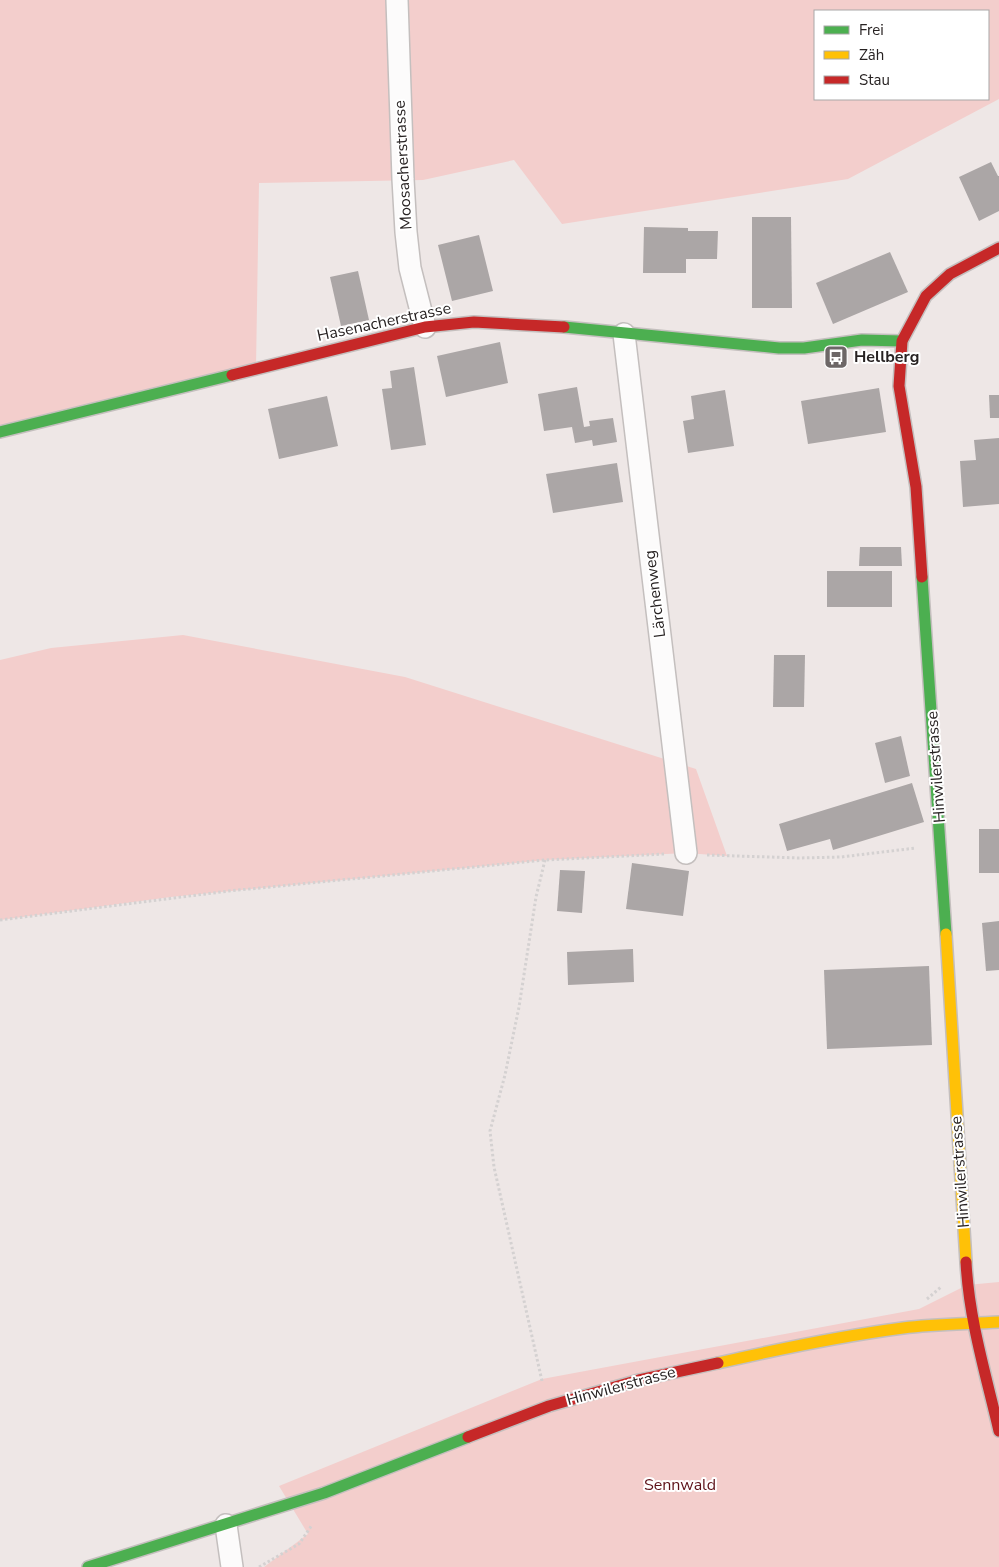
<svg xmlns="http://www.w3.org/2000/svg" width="999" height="1567" viewBox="0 0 999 1567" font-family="'Nunito Sans',sans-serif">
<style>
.green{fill:#f3cecc;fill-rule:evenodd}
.building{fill:#aba6a6}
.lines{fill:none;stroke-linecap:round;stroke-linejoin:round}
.street-casing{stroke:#c4bfbe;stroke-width:24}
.fast-casing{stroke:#c4bfbe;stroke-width:14}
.slow-casing{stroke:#c4bfbe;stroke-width:14}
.jam-casing{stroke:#c4bfbe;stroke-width:14}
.path{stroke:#d4d1d1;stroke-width:3;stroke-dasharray:2.5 2.5;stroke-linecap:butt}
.street{stroke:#fcfbfb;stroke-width:21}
.fast{stroke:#4caf50;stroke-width:11}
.slow{stroke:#ffc107;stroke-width:11}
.jam{stroke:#c62828;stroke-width:11}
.labels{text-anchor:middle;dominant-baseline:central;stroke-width:4;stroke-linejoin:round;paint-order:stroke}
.street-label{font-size:16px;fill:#272222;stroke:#fff}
.poi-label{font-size:16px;font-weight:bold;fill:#272222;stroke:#fff;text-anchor:start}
.park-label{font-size:16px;fill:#5d1118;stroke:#fff}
</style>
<rect width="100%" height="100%" fill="#eee7e6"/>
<!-- green -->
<g class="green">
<path d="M0 0H999V99L848 179 562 224 514 160 423 180 259 183 256 367 0 432ZM815 11H988V99H815Z"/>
<path d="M183 635 405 677 696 769 727 856 686 853 545 860 171 897 0 920V660L51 648Z"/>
<path d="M999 1282V1567H264L308 1534 279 1486 542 1379 919 1309 967 1285Z"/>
</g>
<!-- building -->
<g class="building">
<path d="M991 162 998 176H999V211L979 221 959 177Z"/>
<path d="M752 217H791L792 308H752Z"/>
<path d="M644 227 688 228V231H718L717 259H686V273H643Z"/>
<path d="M479 235 493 291 452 301 438 245Z"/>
<path d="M890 252 908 292 833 324 816 283Z"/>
<path d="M358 271 369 320 341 326 330 277Z"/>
<path d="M500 342 508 383 446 397 437 356Z"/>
<path d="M414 367 426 445 391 450 382 389 392 388 390 371Z"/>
<path d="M577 387 584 427 590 426 589 421 613 418 617 442 593 446 592 440 575 443 572 427 544 431 538 394Z"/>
<path d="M879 388 886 432 808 444 801 401Z"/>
<path d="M725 390 734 446 688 453 683 421 694 419 691 396Z"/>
<path d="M989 395H999V418H990Z"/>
<path d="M327 396 338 446 279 459 268 409Z"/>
<path d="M999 438V504L963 507 960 461 976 460 974 440Z"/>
<path d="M617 463 623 502 553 513 546 474Z"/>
<path d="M860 547H901L902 566H859Z"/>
<rect x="827" y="571" width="65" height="36"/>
<path d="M774 655H805L804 707H773Z"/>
<path d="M901 736 910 776 885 783 875 743Z"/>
<path d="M912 783 924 822 833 850 830 839 787 851 779 824Z"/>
<rect x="979" y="829" width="20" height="44"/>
<path d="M632 863 689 871 683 916 626 909Z"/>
<path d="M560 870 585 871 582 913 557 911Z"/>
<path d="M999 921V970L986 971 982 923Z"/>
<path d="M633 949 634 982 568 985 567 952Z"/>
<path d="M929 966 932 1045 827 1049 824 970Z"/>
</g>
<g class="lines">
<!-- street casing -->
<g class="street-casing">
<g id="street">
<path d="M397 0 403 179 406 232 410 268 425 327"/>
<path d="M624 334 686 853"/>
<path d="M226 1525 232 1567"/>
</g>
</g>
<!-- fast casing -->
<g class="fast-casing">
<g id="fast">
<path d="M564 327 779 348H804L862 340 902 341"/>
<path d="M0 432 232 375"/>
<path d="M922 577 946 934"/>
<path d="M88 1567 324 1493 468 1437"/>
</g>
</g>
<!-- slow casing -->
<g class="slow-casing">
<g id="slow">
<path d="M946 934 966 1262"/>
<path d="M718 1363C779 1349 841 1336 903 1328 935 1324 967 1324 999 1322"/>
</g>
</g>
<!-- jam casing -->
<g class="jam-casing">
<g id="jam">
<path d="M232 375 425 327 474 322 564 327"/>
<path d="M922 577 916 487 899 386 902 341 926 296 950 274 999 248"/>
<path d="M966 1262C969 1320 986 1375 999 1431"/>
<path d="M468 1437 549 1406 639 1380 718 1363"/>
</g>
</g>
<!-- path -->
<g class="path">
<path d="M707 855 799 858 841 857 916 848"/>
<path d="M0 920 229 891 545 860 664 854"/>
<path d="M927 1299 941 1287"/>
<path d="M542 1381 494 1167 490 1131 505 1075 519 1007 536 897 545 860"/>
<path d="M259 1567 299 1544 312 1525"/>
</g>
<!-- street -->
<use href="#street" class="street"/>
<!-- fast -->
<use href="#fast" class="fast"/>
<!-- slow -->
<use href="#slow" class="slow"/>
<!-- jam -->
<use href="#jam" class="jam"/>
</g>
<!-- icons -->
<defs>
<g id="bus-square" transform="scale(1.25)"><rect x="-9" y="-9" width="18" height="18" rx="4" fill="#6d6767" stroke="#fff"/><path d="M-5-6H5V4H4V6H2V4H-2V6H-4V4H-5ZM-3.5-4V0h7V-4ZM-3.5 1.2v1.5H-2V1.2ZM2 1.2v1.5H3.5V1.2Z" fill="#fff"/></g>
</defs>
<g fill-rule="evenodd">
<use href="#bus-square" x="836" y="357"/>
</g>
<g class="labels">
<!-- street labels -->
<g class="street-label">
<text transform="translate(403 165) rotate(-93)">Moosacherstrasse</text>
<text transform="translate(384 322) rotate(-12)">Hasenacherstrasse</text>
<text transform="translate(655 594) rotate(-97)">Lärchenweg</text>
<text transform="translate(936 767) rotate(-94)">Hinwilerstrasse</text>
<text transform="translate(960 1172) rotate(-94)">Hinwilerstrasse</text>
<text transform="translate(621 1386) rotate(-15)">Hinwilerstrasse</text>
</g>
<!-- poi labels -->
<g class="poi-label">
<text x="854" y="357">Hellberg</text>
</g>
<!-- park labels -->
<g class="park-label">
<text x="680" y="1485">Sennwald</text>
</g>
</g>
<!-- legend -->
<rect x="814" y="10" width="175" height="90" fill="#ffffff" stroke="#a9a7a7"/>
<rect x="824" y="26" width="25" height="8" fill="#4caf50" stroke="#a9a7a7"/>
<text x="859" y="35" font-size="15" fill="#272222">Frei</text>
<rect x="824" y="51" width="25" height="8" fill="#ffc107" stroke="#a9a7a7"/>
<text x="859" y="60" font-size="15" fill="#272222">Zäh</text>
<rect x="824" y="76" width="25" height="8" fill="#c62828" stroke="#a9a7a7"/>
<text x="859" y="85" font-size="15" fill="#272222">Stau</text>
</svg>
